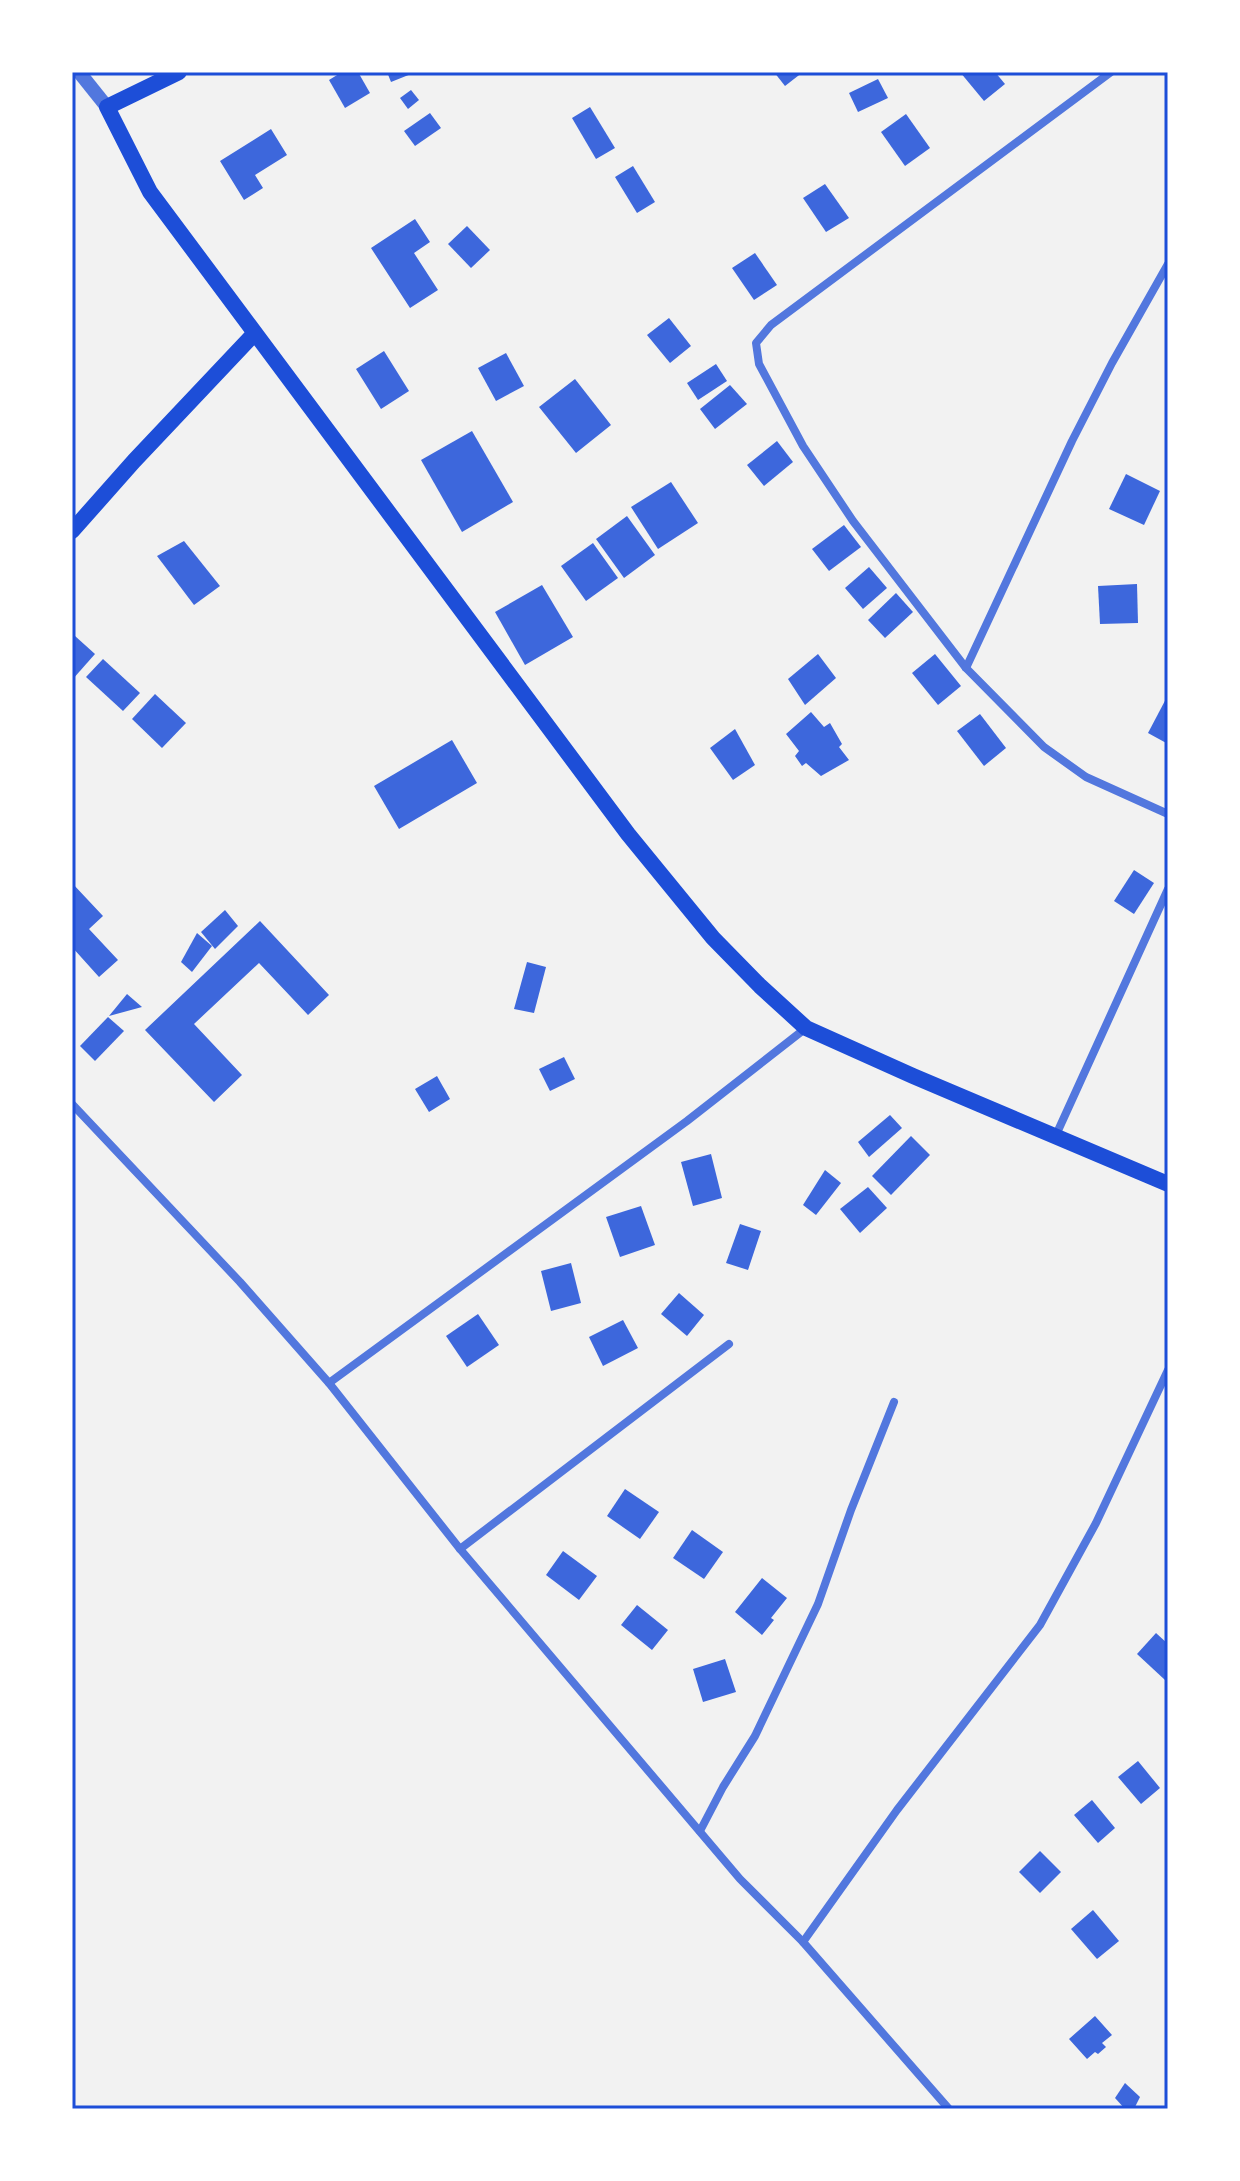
<svg xmlns="http://www.w3.org/2000/svg" width="1240" height="2181" viewBox="0 0 1240 2181" font-family="Helvetica,sans-serif">
<style>
.building{fill:#3d67dc}
.lines{fill:none;stroke-linecap:round;stroke-linejoin:round}
.minor{stroke:#5277de;stroke-width:8}
.tertiary{stroke:#5277de;stroke-width:14}
.secondary{stroke:#1d4ed8;stroke-width:16}
.neatline{fill:none;stroke:#1d4ed8;stroke-width:3}
</style>
<rect width="100%" height="100%" fill="#f2f2f2"/>
<!-- building -->
<g class="building">
<path d="M342 72H358L370 93 345 108 329 80Z"/>
<path d="M387 72H416L391 82Z"/>
<path d="M774 72H803L785 86Z"/>
<path d="M960 72H995L1005 84 984 101Z"/>
<path d="M878 79 888 98 858 112 849 93Z"/>
<path d="M411 90 419 100 408 109 400 98Z"/>
<path d="M590 107 615 148 596 159 572 118Z"/>
<path d="M430 113 441 128 415 146 404 131Z"/>
<path d="M906 114 930 148 905 166 881 132Z"/>
<path d="M271 129 287 155 255 175 263 188 244 200 220 161Z"/>
<path d="M633 166 655 202 637 213 615 177Z"/>
<path d="M825 184 849 218 826 232 803 198Z"/>
<path d="M415 219 430 242 414 253 438 290 410 308 371 248Z"/>
<path d="M467 226 490 250 471 268 448 244Z"/>
<path d="M755 253 777 285 754 300 732 268Z"/>
<path d="M669 318 691 346 670 363 647 335Z"/>
<path d="M384 351 409 391 381 409 356 369Z"/>
<path d="M506 353 524 386 496 401 478 368Z"/>
<path d="M716 364 727 381 698 400 687 383Z"/>
<path d="M575 379 611 425 576 453 539 407Z"/>
<path d="M730 385 747 404 715 429 700 409Z"/>
<path d="M472 431 513 502 462 532 421 460Z"/>
<path d="M777 441 793 462 764 486 747 465Z"/>
<path d="M1126 474 1160 491 1144 525 1109 509Z"/>
<path d="M671 482 698 523 658 549 631 507Z"/>
<path d="M627 516 655 555 624 578 596 539Z"/>
<path d="M844 525 861 547 829 571 812 549Z"/>
<path d="M184 541 220 586 194 605 157 556Z"/>
<path d="M593 543 618 578 586 601 561 566Z"/>
<path d="M869 567 887 588 863 609 845 588Z"/>
<path d="M1137 584 1138 623 1100 624 1098 586Z"/>
<path d="M542 585 573 637 525 665 495 612Z"/>
<path d="M896 593 913 612 885 638 868 620Z"/>
<path d="M75 636 95 654 72 680V639Z"/>
<path d="M818 654 836 678 805 705 788 679Z"/>
<path d="M935 654 961 686 938 705 912 673Z"/>
<path d="M103 659 140 693 123 711 86 677Z"/>
<path d="M155 694 186 723 162 748 132 719Z"/>
<path d="M1168 695V744L1148 733Z"/>
<path d="M811 712 824 727 830 723 842 744 839 747 849 760 821 776 806 763 802 766 795 756 799 751 786 734Z"/>
<path d="M980 714 1006 748 984 766 957 731Z"/>
<path d="M735 729 755 765 733 780 710 748Z"/>
<path d="M452 740 477 783 399 829 374 786Z"/>
<path d="M1134 870 1154 883 1134 914 1114 901Z"/>
<path d="M72 883 103 916 89 929 118 960 99 977 72 947Z"/>
<path d="M225 910 238 926 215 949 201 932Z"/>
<path d="M260 921 329 995 308 1015 259 963 194 1024 242 1075 214 1102 145 1030Z"/>
<path d="M197 933 212 946 192 972 181 962Z"/>
<path d="M527 962 546 967 534 1013 514 1009Z"/>
<path d="M127 994 142 1007 109 1016Z"/>
<path d="M108 1017 124 1031 95 1061 80 1046Z"/>
<path d="M564 1057 575 1079 550 1091 539 1069Z"/>
<path d="M437 1076 450 1099 429 1112 415 1089Z"/>
<path d="M890 1115 902 1128 869 1157 858 1142Z"/>
<path d="M911 1136 930 1155 891 1195 872 1176Z"/>
<path d="M711 1154 722 1198 693 1206 681 1162Z"/>
<path d="M825 1170 841 1183 816 1215 803 1205Z"/>
<path d="M868 1187 887 1208 860 1233 840 1209Z"/>
<path d="M641 1206 655 1245 620 1257 606 1217Z"/>
<path d="M740 1224 761 1231 748 1270 726 1263Z"/>
<path d="M571 1263 581 1303 551 1311 541 1271Z"/>
<path d="M679 1293 704 1315 687 1336 661 1314Z"/>
<path d="M478 1314 499 1345 467 1367 446 1336Z"/>
<path d="M623 1320 638 1348 603 1366 589 1337Z"/>
<path d="M625 1489 659 1512 640 1539 607 1516Z"/>
<path d="M692 1530 723 1552 704 1579 673 1558Z"/>
<path d="M563 1551 597 1576 579 1600 546 1575Z"/>
<path d="M762 1578 787 1598 771 1618 774 1620 762 1635 735 1612Z"/>
<path d="M637 1605 668 1630 652 1650 621 1625Z"/>
<path d="M1156 1633 1168 1644V1676L1165 1680 1137 1654Z"/>
<path d="M725 1659 736 1692 703 1702 693 1669Z"/>
<path d="M1138 1761 1160 1788 1141 1804 1118 1777Z"/>
<path d="M1092 1800 1115 1828 1098 1843 1074 1815Z"/>
<path d="M1040 1851 1061 1872 1040 1893 1019 1872Z"/>
<path d="M1093 1910 1119 1941 1097 1959 1071 1929Z"/>
<path d="M1095 2016 1112 2035 1102 2043 1106 2047 1098 2054 1095 2052 1087 2059 1069 2039Z"/>
<path d="M1125 2083 1140 2097 1134 2109H1125L1115 2098Z"/>
</g>
<g class="lines">
<!-- minor -->
<g class="minor">
<path d="M1111 72 771 325 756 343 759 364 803 446 853 521 966 668 1044 747 1086 777 1168 814"/>
<path d="M966 668 1072 441 1112 363 1168 264"/>
<path d="M72 1104 240 1282 329 1383 460 1549 740 1879 803 1942 949 2109"/>
<path d="M1056 1135 1168 889"/>
<path d="M329 1383 687 1121 806 1028"/>
<path d="M460 1549 729 1344"/>
<path d="M700 1831 723 1787 755 1736 818 1604 851 1510 894 1402"/>
<path d="M803 1942 897 1810 1040 1625 1096 1523 1168 1370"/>
</g>
<!-- tertiary -->
<path class="tertiary" d="M79 72 107 107"/>
<!-- secondary -->
<g class="secondary">
<path d="M179 72 107 107 150 192 628 834 713 938 760 986 806 1028 913 1076 1168 1184"/>
<path d="M72 531 134 461 254 334"/>
</g>
</g>
<!-- border -->
<rect width="1240" height="2181" fill="none" stroke="#ffffff" stroke-width="148"/>
<rect x="74" y="74" width="1092" height="2033" class="neatline"/>
</svg>
